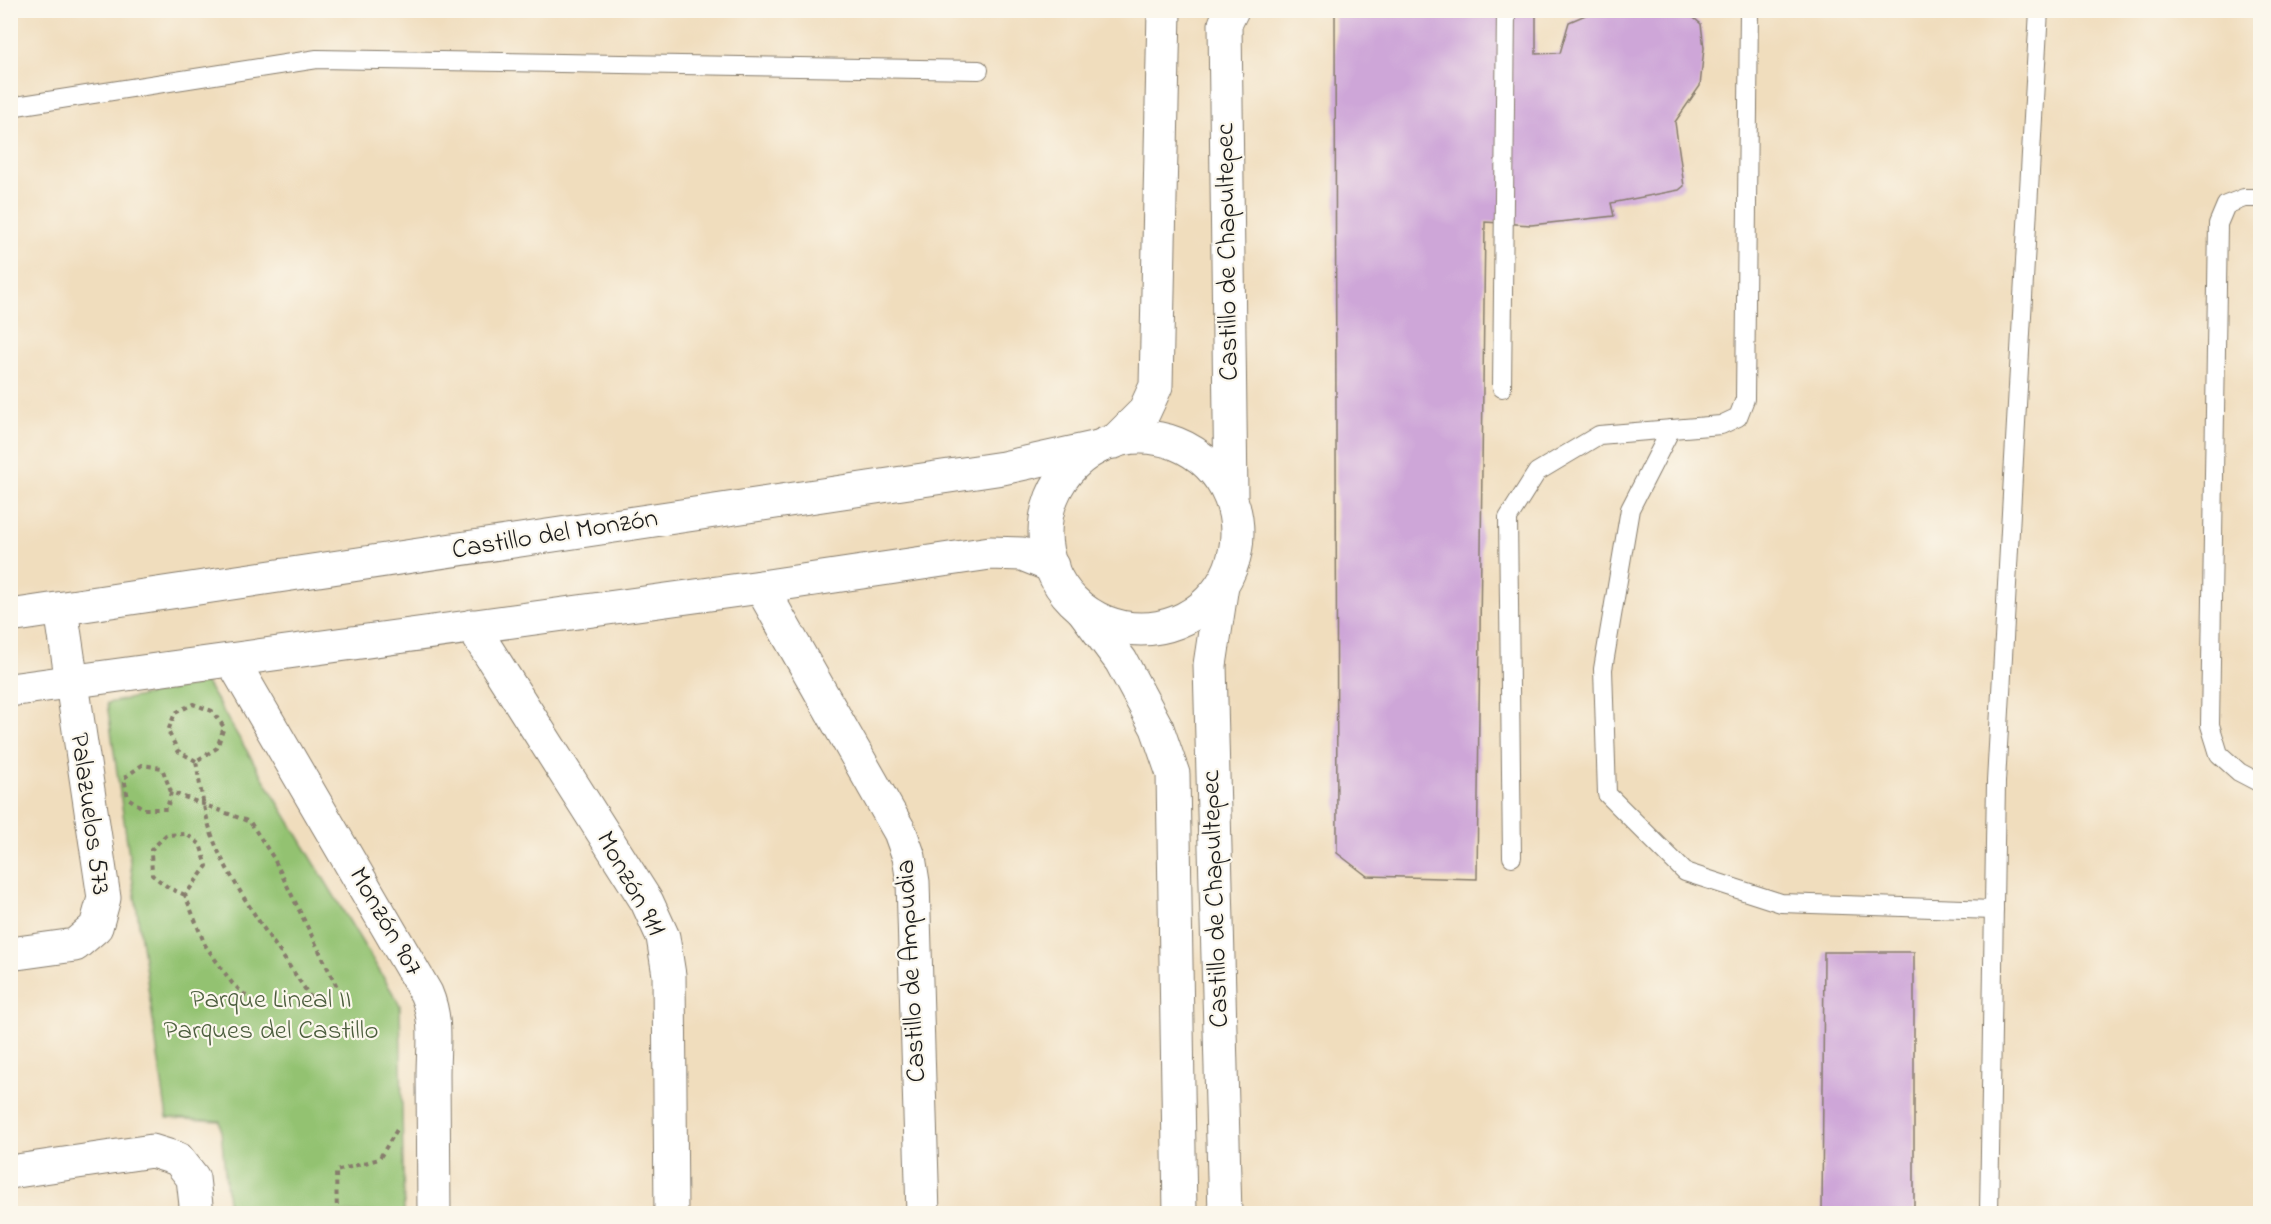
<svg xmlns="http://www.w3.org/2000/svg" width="2271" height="1224" viewBox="0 0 2271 1224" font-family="'Indie Flower',sans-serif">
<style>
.green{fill:#93c271;stroke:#586f46;stroke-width:1.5}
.building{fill:#cea6d8}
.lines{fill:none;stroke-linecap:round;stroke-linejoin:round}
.lane-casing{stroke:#867c6c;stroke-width:20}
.street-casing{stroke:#867c6c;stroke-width:35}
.secondary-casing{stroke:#867c6c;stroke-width:35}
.path{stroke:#867c6c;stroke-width:4;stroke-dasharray:4.5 4.5;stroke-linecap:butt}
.lane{stroke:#fff;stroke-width:18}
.street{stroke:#fff;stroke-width:33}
.secondary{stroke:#fff;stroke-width:33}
.labels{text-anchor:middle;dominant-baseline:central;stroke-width:4.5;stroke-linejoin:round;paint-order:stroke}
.street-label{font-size:27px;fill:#1c1c1c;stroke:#fbf7ec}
.park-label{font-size:27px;fill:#4c5e3e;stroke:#fbf7ec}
</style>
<rect width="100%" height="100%" fill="#fbf7ec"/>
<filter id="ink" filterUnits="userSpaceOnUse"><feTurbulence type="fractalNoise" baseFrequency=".0167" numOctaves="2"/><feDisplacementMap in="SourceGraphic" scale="12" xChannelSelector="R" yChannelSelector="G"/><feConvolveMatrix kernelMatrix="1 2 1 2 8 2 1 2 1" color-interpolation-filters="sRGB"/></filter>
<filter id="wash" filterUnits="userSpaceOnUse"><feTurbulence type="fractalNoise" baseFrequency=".008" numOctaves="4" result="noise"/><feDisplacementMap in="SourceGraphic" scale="24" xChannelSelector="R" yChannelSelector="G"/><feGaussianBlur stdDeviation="1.35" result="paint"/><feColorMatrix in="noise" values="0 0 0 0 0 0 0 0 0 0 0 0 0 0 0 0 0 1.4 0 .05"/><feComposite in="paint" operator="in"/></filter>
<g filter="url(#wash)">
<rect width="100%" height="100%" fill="#f0ddbd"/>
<!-- green -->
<path class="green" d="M206 683 400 1005 404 1213H229L220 1121 167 1118 107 703Z"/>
<g id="blocks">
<!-- building -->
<g class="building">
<path d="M1335 10H1536V54L1560 53 1569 22 1597 10H1684L1701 24 1704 48 1700 86 1675 122 1684 186 1679 190 1611 203 1614 216 1531 225 1485 222 1477 879 1367 876 1337 853Z"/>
<path d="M1824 952H1914V1214H1822Z"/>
</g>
</g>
</g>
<g filter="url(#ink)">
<use href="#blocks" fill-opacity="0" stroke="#867c6c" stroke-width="1.5"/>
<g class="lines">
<!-- lane casing -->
<g class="lane-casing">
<g id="lane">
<path d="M10 107 317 59 979 70"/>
<path d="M2260 198H2244L2226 205 2218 224 2210 725 2219 754 2239 772 2260 783"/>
<path d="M1502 388 1506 10"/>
<path d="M1671 429 1630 509 1603 669 1607 794 1685 872 1781 903 1994 910"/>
<path d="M1512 857 1508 518 1537 472 1599 435 1721 425 1738 417 1745 399 1749 10"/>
<path d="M1989 1214 1996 782 2039 10"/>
</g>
</g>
<!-- street casing -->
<g class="street-casing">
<g id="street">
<path d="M761 587 900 832 909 857 913 882 923 1214"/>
<path d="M10 616 1003 468 1098 447"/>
<path d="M472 626 647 902 663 937 669 975 671 1214"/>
<path d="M232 660 426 993C438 1021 433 1046 433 1075 433 1121 434 1167 434 1214"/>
<path d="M10 690 761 587 990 553 1022 554 1052 566"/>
<path d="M10 954 75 945 96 927 104 898 61 609"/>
<path d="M10 1172 152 1151 178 1159 193 1178 197 1214"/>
</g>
</g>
<!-- secondary casing -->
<g class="secondary-casing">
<g id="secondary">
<circle cx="1141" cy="533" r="96"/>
<path d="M1114 442 1144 412 1156 386 1164 10"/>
<path d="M1231 496 1225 24 1232 10"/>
<path d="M1222 585 1210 665 1225 1214"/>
<path d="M1083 610 1121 661 1157 728 1173 774 1180 1214"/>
</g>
</g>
<!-- path -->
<g class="path">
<path d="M196 761 178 751 168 731 175 713 193 704 212 711 224 727 217 748 196 761C201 792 206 826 220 855 245 905 280 951 311 998"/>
<path d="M171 792 162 768 142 765 124 778 128 798 144 809H167L171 792 250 822 273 857 340 993"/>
<path d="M185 895 169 888 152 875 151 850 166 835 186 834 200 844 207 866 185 895 205 945 232 983 258 1007"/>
<path d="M337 1214 336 1171 379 1159 398 1128"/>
</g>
<!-- lane -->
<use href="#lane" class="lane"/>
<!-- street -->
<use href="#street" class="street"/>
<!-- secondary -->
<use href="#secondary" class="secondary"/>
</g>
</g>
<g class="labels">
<!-- street labels -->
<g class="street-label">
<text transform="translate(1228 252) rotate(-91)">Castillo de Chapultepec</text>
<text transform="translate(555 535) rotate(-9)">Castillo del Monzón</text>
<text transform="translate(89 814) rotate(82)">Palazuelos 573</text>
<text transform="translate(630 884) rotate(61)">Monzón 911</text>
<text transform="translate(1216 899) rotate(-92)">Castillo de Chapultepec</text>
<text transform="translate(385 922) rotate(60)">Monzón 907</text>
<text transform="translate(912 971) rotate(-93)">Castillo de Ampudia</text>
</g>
<!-- park labels -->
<g class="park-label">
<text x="271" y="1000">Parque Lineal II<tspan x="271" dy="31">Parques del Castillo</tspan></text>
</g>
</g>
<!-- margin -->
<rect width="2271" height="1224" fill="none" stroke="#fbf7ec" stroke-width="36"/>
</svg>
